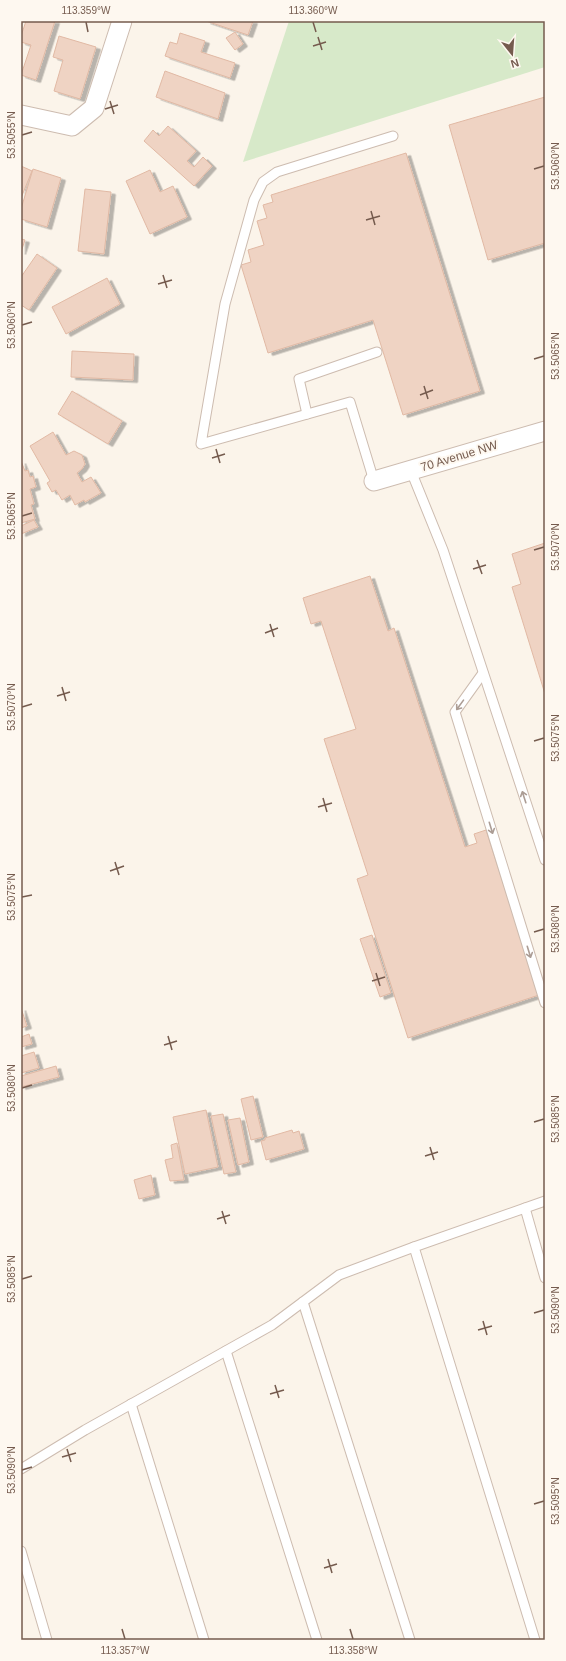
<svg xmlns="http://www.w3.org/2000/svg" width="566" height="1661" viewBox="0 0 566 1661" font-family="Arial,sans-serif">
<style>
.green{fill:#d7e9c9}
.building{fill:#efd3c3;stroke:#e1b9a4;filter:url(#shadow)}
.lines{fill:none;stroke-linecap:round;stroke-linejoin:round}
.lane-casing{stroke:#cdbcb0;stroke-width:11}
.street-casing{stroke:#cdbcb0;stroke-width:21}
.lane{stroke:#fff;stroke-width:9}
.street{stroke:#fff;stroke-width:19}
.oneway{stroke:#ac9d95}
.ticks{fill:none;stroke:#755b4e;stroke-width:1.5}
.labels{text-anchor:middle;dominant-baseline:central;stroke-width:4;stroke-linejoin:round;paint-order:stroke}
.street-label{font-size:12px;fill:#755b4e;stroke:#fef8f0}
.neatline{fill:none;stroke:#755b4e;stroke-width:1.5}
.ticks-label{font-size:10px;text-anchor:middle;fill:#755b4e}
</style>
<defs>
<filter id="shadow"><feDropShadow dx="4.5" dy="2.5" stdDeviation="0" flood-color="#0004"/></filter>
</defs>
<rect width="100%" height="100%" fill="#fbf4ea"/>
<!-- green -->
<path class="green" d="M289 21H545V67L243 162Z"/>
<!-- building -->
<g class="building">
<path d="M26 21H55L36 80 21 75 31 45 21 42V36Z"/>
<path d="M206 21H253L248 35Z"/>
<path d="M235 32 243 44 235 50 226 38Z"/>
<path d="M180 33 205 41 201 52 235 63 230 78 165 56 170 42 177 44Z"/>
<path d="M59 36 96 47 80 99 54 91 63 60 53 57Z"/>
<path d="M165 71 225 93 218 119 156 97Z"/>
<path d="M545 97V243L488 260 449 125Z"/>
<path d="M168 126 196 151 187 161 194 167 203 157 212 166 194 186 144 141 153 130 159 136Z"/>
<path d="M406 153 480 391 403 415 373 320 268 353 241 265 251 262 248 250 264 245 257 221 267 218 263 205 273 202 271 195Z"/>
<path d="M21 166 32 171 21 198Z"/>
<path d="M33 169 61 178 47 227 21 219V209Z"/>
<path d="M150 170 160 192 173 186 187 217 150 234 126 181Z"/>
<path d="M85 189 111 192 104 254 78 251Z"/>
<path d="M21 239 25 240 21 252Z"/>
<path d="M37 254 57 268 29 310 21 305V277Z"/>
<path d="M107 278 120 304 66 334 52 307Z"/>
<path d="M72 351 134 354 133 380 71 377Z"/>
<path d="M72 391 122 421 108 444 58 414Z"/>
<path d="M53 432 66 455 74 451 82 455 85 464 82 469 77 473 82 482 91 477 101 493 85 502 84 500 75 505 70 495 62 500 56 490 52 492 47 483 50 481 30 446Z"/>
<path d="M21 461 25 471 28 470 30 477 33 476 36 487 30 489 34 504 31 505 35 519 21 523Z"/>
<path d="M34 520 38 527 21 534V526Z"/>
<path d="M545 543V694L512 587 521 584 512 554Z"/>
<path d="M370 576 388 631 394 628 465 847 477 843 474 834 486 830 539 995 408 1038 357 879 368 875 324 739 356 729 321 621 311 624 303 598Z"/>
<path d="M372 935 391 993 380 997 360 939Z"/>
<path d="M21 1008 27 1026 21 1028Z"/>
<path d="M29 1034 32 1044 21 1047V1037Z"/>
<path d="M34 1052 39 1068 21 1073V1056Z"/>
<path d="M56 1066 59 1077 21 1087V1076Z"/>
<path d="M253 1096 263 1137 251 1140 241 1099Z"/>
<path d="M206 1110 218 1167 185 1174 173 1117Z"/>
<path d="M223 1114 236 1172 224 1174 211 1116Z"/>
<path d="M240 1118 249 1162 238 1165 228 1120Z"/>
<path d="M292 1130 293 1133 299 1131 304 1149 266 1160 261 1141 265 1140V1138Z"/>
<path d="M177 1143 184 1180 170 1181 165 1160 173 1158 171 1145Z"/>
<path d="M151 1175 155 1195 139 1199 134 1180Z"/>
</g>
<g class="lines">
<!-- lane casing -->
<g class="lane-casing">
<g id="lane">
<path d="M307 414 299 379 377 352"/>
<path d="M411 471 443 550 545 860"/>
<path d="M374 481 350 402 201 444 225 304 254 200 263 182 277 172 393 136"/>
<path d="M483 673 455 712 545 1003"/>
<path d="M525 1208 545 1278"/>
<path d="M303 1302 410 1640"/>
<path d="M226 1351 317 1640"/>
<path d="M131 1404 204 1640"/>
<path d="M21 1469 85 1430 272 1325 339 1275 414 1247"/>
<path d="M21 1551 47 1640"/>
<path d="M535 1640 414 1247 545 1201"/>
</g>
</g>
<!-- street casing -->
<g class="street-casing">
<g id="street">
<path d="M21 115 72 126 94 108 122 21"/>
<path d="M374 481 545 431"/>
</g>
</g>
<!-- lane -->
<use href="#lane" class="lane"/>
<!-- street -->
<use href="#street" class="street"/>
</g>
<!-- one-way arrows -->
<defs><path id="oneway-shaft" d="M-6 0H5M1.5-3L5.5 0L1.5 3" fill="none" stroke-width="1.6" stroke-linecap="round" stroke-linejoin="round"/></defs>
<g class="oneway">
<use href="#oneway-shaft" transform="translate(460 705) rotate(126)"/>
<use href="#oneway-shaft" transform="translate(524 797) rotate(-108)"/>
<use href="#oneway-shaft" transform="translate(491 828) rotate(73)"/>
<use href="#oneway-shaft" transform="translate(529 952) rotate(73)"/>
</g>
<!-- ticks -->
<path class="ticks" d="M86 22 88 32M313 22 316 32M318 37 322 50M313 46 326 42M110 101 114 114M105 109 118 105M22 135 32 132M534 169 544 166M371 211 375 225M366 220 380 216M163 275 167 288M158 284 172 280M22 325 32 322M534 359 544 356M424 386 428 399M420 395 433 390M216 449 220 463M212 458 225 454M22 516 32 513M534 550 544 547M477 560 482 574M473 569 486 565M270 624 274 637M265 633 278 628M62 687 66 701M57 696 70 692M22 707 32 704M534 741 544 738M323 798 327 812M318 807 332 803M115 862 119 875M110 871 124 866M22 897 32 895M534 932 544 929M376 973 380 986M372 981 385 977M168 1036 172 1050M164 1045 177 1041M22 1088 32 1085M534 1122 544 1119M430 1147 434 1160M425 1156 438 1152M222 1211 226 1224M217 1219 230 1215M22 1279 32 1276M534 1313 544 1310M483 1321 487 1335M478 1330 492 1326M275 1385 279 1398M270 1394 284 1390M67 1449 71 1462M62 1457 76 1453M22 1470 32 1467M534 1504 544 1501M328 1559 332 1573M324 1568 337 1564M122 1629 125 1639M350 1629 353 1639"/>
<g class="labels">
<!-- street labels -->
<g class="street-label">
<text transform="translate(459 456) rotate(-17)">70 Avenue NW</text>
</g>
</g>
<!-- border -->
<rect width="566" height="1661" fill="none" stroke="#fef8f0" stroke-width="44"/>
<!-- north arrow -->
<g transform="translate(512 54) rotate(163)" stroke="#fef8f0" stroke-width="3" paint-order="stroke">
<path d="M0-3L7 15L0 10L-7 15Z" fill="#755b4e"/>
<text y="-6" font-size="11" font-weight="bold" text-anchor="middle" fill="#755b4e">N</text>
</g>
<rect x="22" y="22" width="522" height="1617" class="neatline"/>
<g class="ticks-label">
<text x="86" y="14">113.359°W</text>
<text x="313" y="14">113.360°W</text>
<text transform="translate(11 135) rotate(-90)" y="4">53.5055°N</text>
<text transform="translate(555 166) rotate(-90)" y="4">53.5060°N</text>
<text transform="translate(11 325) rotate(-90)" y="4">53.5060°N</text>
<text transform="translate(555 356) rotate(-90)" y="4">53.5065°N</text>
<text transform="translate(11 516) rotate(-90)" y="4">53.5065°N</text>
<text transform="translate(555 547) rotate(-90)" y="4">53.5070°N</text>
<text transform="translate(11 707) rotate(-90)" y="4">53.5070°N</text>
<text transform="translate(555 738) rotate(-90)" y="4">53.5075°N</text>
<text transform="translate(11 897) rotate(-90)" y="4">53.5075°N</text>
<text transform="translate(555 929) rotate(-90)" y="4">53.5080°N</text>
<text transform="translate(11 1088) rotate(-90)" y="4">53.5080°N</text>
<text transform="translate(555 1119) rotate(-90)" y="4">53.5085°N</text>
<text transform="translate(11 1279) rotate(-90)" y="4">53.5085°N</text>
<text transform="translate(555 1310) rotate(-90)" y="4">53.5090°N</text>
<text transform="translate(11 1470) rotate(-90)" y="4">53.5090°N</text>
<text transform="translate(555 1501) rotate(-90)" y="4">53.5095°N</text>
<text x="125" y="1654">113.357°W</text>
<text x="353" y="1654">113.358°W</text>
</g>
</svg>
